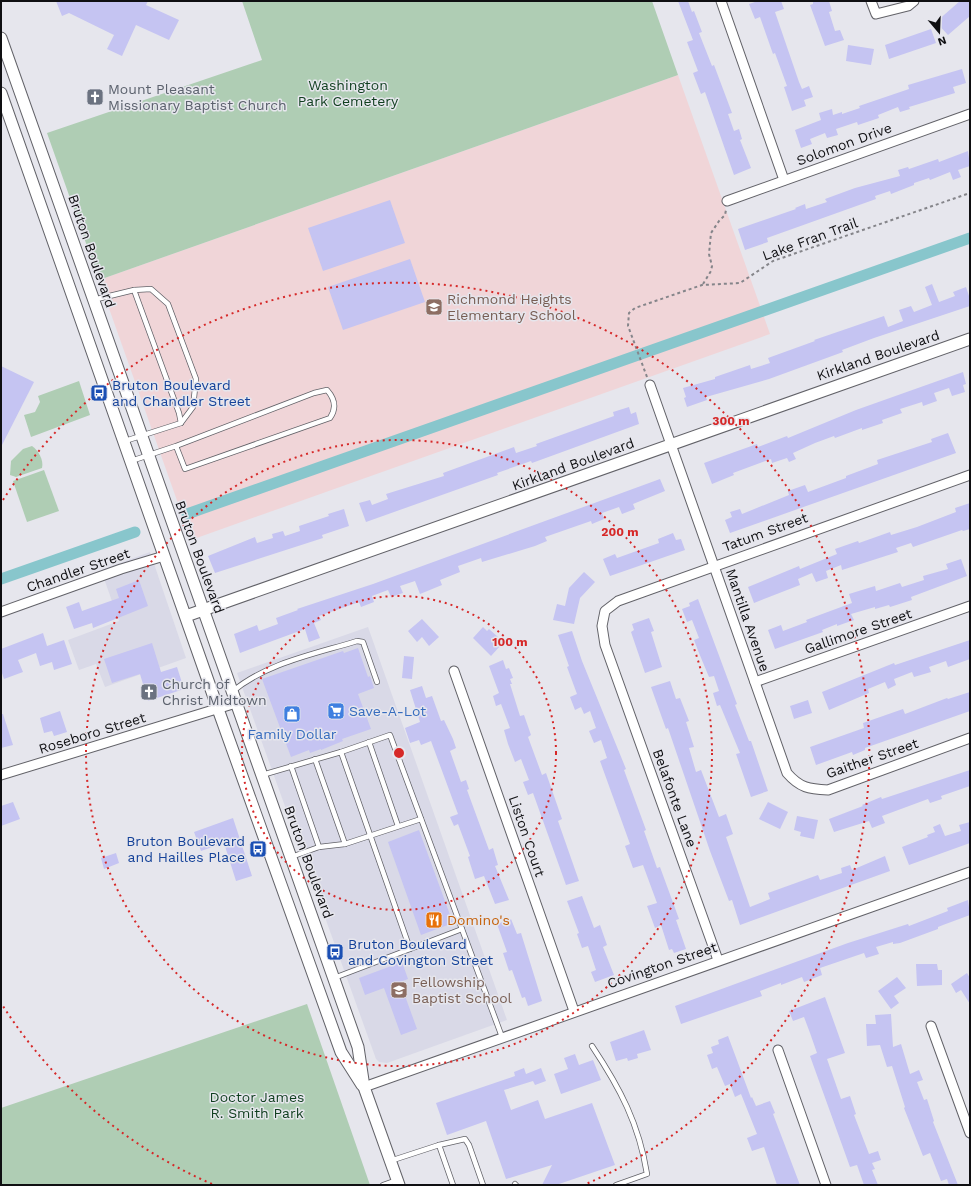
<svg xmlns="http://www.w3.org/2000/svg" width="971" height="1186" viewBox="0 0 971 1186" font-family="'Work Sans',sans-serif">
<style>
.built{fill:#d9d9e7}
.education{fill:#f0d5d8}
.green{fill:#afcdb4}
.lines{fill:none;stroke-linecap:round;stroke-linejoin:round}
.canal{stroke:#88c6cc;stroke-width:11}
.building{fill:#c5c4f2}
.service-casing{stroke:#626268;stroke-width:6}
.minor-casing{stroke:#626268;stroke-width:11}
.tertiary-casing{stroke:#626268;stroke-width:13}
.path{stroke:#85858a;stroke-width:2;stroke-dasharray:3 3;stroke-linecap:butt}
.service{stroke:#fff;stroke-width:4.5}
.minor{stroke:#fff;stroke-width:9}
.tertiary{stroke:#fff;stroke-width:11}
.ring{fill:none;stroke:#d62828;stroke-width:2;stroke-dasharray:2 4}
.labels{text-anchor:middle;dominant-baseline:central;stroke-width:3;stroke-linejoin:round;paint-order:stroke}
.park-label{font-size:14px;fill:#0f3e1e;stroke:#e6e6ed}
.worship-label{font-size:14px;fill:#5b616d;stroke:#e6e6ed;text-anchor:start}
.street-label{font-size:14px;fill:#0f0f12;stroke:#e6e6ed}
.education-label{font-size:14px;fill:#785e54;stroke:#e6e6ed;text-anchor:start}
.transit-label{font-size:14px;fill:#164399;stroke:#e6e6ed;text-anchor:start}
.shop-label{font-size:14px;fill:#366cbe;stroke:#e6e6ed;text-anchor:start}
.food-label{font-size:14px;fill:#c56008;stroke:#e6e6ed;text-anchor:start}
.centre{fill:#d62828;stroke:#e6e6ed;stroke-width:2}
.ring-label{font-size:12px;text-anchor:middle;font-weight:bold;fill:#d62828;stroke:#e6e6ed;stroke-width:3;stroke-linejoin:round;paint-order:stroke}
</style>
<rect width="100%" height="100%" fill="#e6e6ed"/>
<!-- built -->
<g class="built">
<path d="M150 552 186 658 105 687 96 664 79 670 68 640 119 621 101 570Z"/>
<path d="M368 627 507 1020 387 1063 379 1062 376 1059 237 673Z"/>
</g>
<!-- education -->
<path class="education" d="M678 75 770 334 191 540 99 280Z"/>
<!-- green -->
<g class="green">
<path d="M242 1H652L678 75 99 280 47 133 262 60Z"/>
<path d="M79 381 90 415 31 437 24 415 35 412 40 402 38 396Z"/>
<path d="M32 446C38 450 44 460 42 468L16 477 10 475 11 461 23 449Z"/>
<path d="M44 470 59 511 27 522 13 481Z"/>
<path d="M307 1004 370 1185H1V1108Z"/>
</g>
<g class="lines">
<!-- canal -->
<g class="canal">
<path d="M187 514 970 238"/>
<path d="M1 579 135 532"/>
</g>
</g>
<!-- building -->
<g class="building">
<path d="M56 1H148L146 5 179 20 169 40 136 25 122 56 107 49 114 35 69 13 62 16Z"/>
<path d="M678 1H688L692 12 694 11 702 32 699 33 712 66 714 65 732 113 728 114 734 131 739 129 742 139 740 140 751 168 734 175 705 92 701 94 693 73 698 71 687 42 693 40Z"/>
<path d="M758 1H781L784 9 775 12 799 82 802 89 809 86 813 97 804 100 806 106 792 111 784 87 787 86 775 53 773 54 760 17 755 19 749 4Z"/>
<path d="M813 1H829L832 11 829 12 835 31 840 30 844 40 825 46 810 5 813 4Z"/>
<path d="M960 1H970V16L948 35 936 22Z"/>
<path d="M931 29 936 43 889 59 885 45Z"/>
<path d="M848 45 874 49 871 65 846 61Z"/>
<path d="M962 69 966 83 953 87 955 93 909 107 910 109 900 112 898 107 878 115 879 118 858 125 857 122 836 129 838 135 827 138 825 133 810 139 812 144 801 148 795 130 821 120 819 113 832 109 833 115 842 112V114L860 108 859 106 909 89 908 85Z"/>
<path d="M968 151 970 166 958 170 961 177 953 180 950 172 930 180 929 178 914 183V185L891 194 890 191 875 196 876 199 767 238 768 242 745 250 738 229 796 209 795 208 805 204 806 209 827 202 825 199 855 188 900 176 898 170 908 167 909 169 938 159 939 162Z"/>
<path d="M390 200 405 243 323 271 308 228Z"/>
<path d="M410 259 425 302 343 330 328 287Z"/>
<path d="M932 284 939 302 955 296 953 292 966 287 970 299V306L874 338 842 350 843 352 769 379 706 397 707 400 687 407 684 398 686 397 683 388 715 379V377L750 365 751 369 770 363 768 358 815 341 814 340 884 316 888 327 903 321 899 310 911 306 914 312 932 305 925 287Z"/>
<path d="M1 366 34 382 1 447Z"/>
<path d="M963 372 966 384 963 385 965 392 952 396 949 388 934 393 937 401 923 406 922 402 900 409 902 413 882 420 883 423 862 430V428L835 438 834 436 815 443 793 453 796 459 789 462 787 458 772 463 771 459 733 473 734 475 712 484 704 463 757 444 758 447 787 436 788 438 856 410Z"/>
<path d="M629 407 631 414 636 412 639 424 532 463 531 461 497 473 498 475 366 522 359 503 370 500 372 505 388 499 386 494 444 476 443 473 514 447 516 453 537 446 536 444 614 416 613 412Z"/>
<path d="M948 433 956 453 730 533 725 520 732 517 730 512 740 509 742 514 789 495 788 491 805 485 808 492 846 478V476L878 464 877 460 932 442 931 439Z"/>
<path d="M660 479 665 491 633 504 635 509 622 514 619 507 602 513 604 519 592 524 591 521 545 537 547 541 535 546 482 562 481 558 458 566 460 572 440 580 442 585 420 594 415 581 400 586 403 593 391 597 388 590 372 596 374 602 361 607 359 602 319 616 321 620 314 623 320 638 309 642 305 629 240 653 234 634 257 625 259 631 278 624 276 618 298 610 297 609 373 584Z"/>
<path d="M970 503V529L963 531 962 530 913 547 911 543 896 548 898 552 842 570 841 565 826 571 828 578 816 582 812 573 798 579 800 585 754 603 748 587 799 566 800 569 837 554 835 549 858 541 859 543 890 532 891 535 917 527 956 512 955 508Z"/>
<path d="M344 509 349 526 322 535 323 538 215 573 208 556 255 537 257 543 273 538 272 534 283 531 285 536 300 531 299 526 329 516 328 514Z"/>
<path d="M673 533 676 540 681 539 685 550 610 576 603 559 615 554 617 558 659 543 658 539Z"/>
<path d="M961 559 967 576 911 597 912 600 890 607 889 605 875 609V607L851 614 854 620 837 626V624L822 630 823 632 775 649 768 630 781 625 783 631 807 622 806 620 852 603 849 594 875 586 876 591 900 583 902 587 924 580 923 576 948 569 946 564Z"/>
<path d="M584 572 595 582 580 598 574 624 553 620 557 604 565 606 569 588Z"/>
<path d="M139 580 148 606 93 628 92 623 74 629 66 607 79 602 82 611 119 598 116 589Z"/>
<path d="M698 599 737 704 735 705 749 741H751L768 791 751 797 736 754 740 753 720 705 717 706 713 693 719 691 714 676 709 677 699 653 694 640 699 638 692 620 687 622 682 609 690 606 689 603Z"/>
<path d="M649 618 654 631 651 632 662 667 645 673 631 632 634 630 632 624Z"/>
<path d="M422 619 439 637 429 646 422 637 417 642 408 631Z"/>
<path d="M483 627 487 631 489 629 498 637 495 639 501 645 491 656 473 638Z"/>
<path d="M572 631 582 661 626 769 624 770 646 830 644 831 657 868 660 867 679 919 676 920 686 949 674 953 672 949 669 950 661 925 655 928 647 906 657 903 643 865 633 868 625 846 630 844 600 761 607 758 601 740 594 743 589 731 596 728 590 711 584 714 581 707 575 710 570 697 577 694 567 667 569 666 558 635Z"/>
<path d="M43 633 47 646 64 640 72 664 54 670 52 662 40 666 36 653 18 660 23 672 4 679 1 670V649Z"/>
<path d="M970 640V659L948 667 946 661 929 667 931 672 914 677 912 672 894 679 896 685 888 689 885 682 868 689 869 693 829 710 822 692 894 663 895 665Z"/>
<path d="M152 643 161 672 177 667 184 689 148 701 140 674 112 683 104 659Z"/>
<path d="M358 648 368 677 370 676 374 688 358 694 371 729 342 739 343 741 321 750V749L310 753 309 750 291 757 262 679 343 651 344 653Z"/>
<path d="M404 656 414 657 412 679 402 678Z"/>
<path d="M503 660 506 669 509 668 513 678 510 679 512 684H510L520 716 524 715 531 735 528 737 542 775 546 773 562 819 558 821 579 881 566 885 533 793 528 795 523 782 529 780 521 759 515 762 508 744 504 730 510 728 501 704 496 706 493 696 499 693 489 666Z"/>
<path d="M670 681 676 699 680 698 689 721 686 722 694 747 689 748 696 772 701 770 719 817 726 814 733 834 726 837 750 907 770 899 768 893 818 875 820 880 842 873 841 868 850 865 852 870 885 856 890 871 740 925 732 900 729 901 710 851 668 728 666 729 651 687Z"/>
<path d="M422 686 426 698 432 696 441 721 444 720 453 739 456 748 450 751 461 782 466 780 469 789 467 790 489 850 493 848 498 865 495 866 509 900 495 904 484 876 475 879 468 857 470 856 458 824 454 826 450 817 458 814 431 741 421 745 419 740 410 743 405 728 420 722 410 690Z"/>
<path d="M970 692V711L865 748V750L853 755 852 752 816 765 810 747 864 728 863 723 903 709 905 714 947 698 948 699Z"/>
<path d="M808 700 812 713 794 719 790 706Z"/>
<path d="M60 711 67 732 54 736 52 731 44 733 40 718Z"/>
<path d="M1 714H3L13 745 1 748Z"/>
<path d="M970 770V786L941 796 942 799 930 803 928 799 882 816 885 823 872 828 869 821 834 832 829 819 863 806 862 805 881 797 882 799Z"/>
<path d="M13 802 20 819 1 826V806Z"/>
<path d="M768 802 788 812 780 829 759 819Z"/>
<path d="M797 816 818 820 814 839 800 836 801 832 794 830Z"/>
<path d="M233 818 252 876 236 881 224 843 201 851 194 832Z"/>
<path d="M970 822V843L909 865 902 847 928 837 927 835 935 832 933 827 940 824 945 836 961 831 959 825Z"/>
<path d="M419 830 453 923 421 935 388 842Z"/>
<path d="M116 853 119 863 104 869 101 858Z"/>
<path d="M582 896 594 928 600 925 607 945 603 947 614 975 595 982 591 972 596 970 588 946 582 948 577 934 579 933 567 901Z"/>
<path d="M968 900 970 915 943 925 938 927V929L900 943 893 944V942L876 947 879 954 866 958 864 953 820 968 822 975 804 982 802 977 781 985V983L760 991 762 996 681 1024 675 1006 848 943 908 924 909 926 948 911 947 908Z"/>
<path d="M511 919 517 934 521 933 542 1001 528 1006 525 997 522 998 512 970 509 971 503 953 507 952 497 924Z"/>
<path d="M402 962 408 979 400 982 417 1029 401 1035 384 988 365 995 359 978Z"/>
<path d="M916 964H937L938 970H942V985L917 986Z"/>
<path d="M967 973 970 978V1004L961 990 956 993 951 984Z"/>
<path d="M897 977 906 988 894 996 899 1003 891 1009 878 991Z"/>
<path d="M825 997 845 1053 827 1059 841 1099 850 1096 856 1114 854 1115 869 1154 878 1151 881 1160 872 1163 875 1169 872 1170 878 1185H864L857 1165 850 1167 810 1056 817 1053 810 1033 804 1017 793 1021 789 1011Z"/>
<path d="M891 1014 893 1047 901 1044 910 1074 919 1070 923 1080 917 1082 924 1100 927 1099 934 1121 933 1122 958 1185H949L947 1179 941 1181 930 1153 923 1156 904 1108 905 1107 892 1066 887 1067 880 1045 867 1046 866 1024H876L875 1015Z"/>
<path d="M644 1030 651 1050 637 1054 638 1058 628 1061 627 1058 616 1061 610 1042Z"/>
<path d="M728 1036 751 1098 752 1097 756 1106 770 1101 775 1113 773 1114 800 1185H777L764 1147 752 1151 747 1138 757 1134 741 1094 735 1097 730 1084 725 1086 717 1067 712 1069 707 1055 713 1053 711 1047 719 1044 718 1040Z"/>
<path d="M575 1054 579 1065 593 1060 601 1080 561 1094 554 1074 568 1069 564 1058Z"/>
<path d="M524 1068 526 1074 541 1068 546 1081 535 1085 533 1081 504 1090 511 1110 538 1100 545 1119 592 1103 615 1165 556 1185H542L552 1165 506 1179 486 1121 447 1135 436 1103 515 1076 514 1072Z"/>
</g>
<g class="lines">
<!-- service casing -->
<g class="service-casing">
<g id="service">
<path d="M134 290 179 413 181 423"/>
<path d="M93 300 134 290 151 289 168 304 196 379 193 407 181 423 125 441"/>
<path d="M131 461 176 446 314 393 327 390C335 399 337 408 330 418L185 469 176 446"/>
<path d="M232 692C266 663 315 654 357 641L363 642 377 682"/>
<path d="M369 742 398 826"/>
<path d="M341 752 390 735 502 1037"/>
<path d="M315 759 345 844"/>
<path d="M291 766 319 847"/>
<path d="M262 775 341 752 410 949 334 978"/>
<path d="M291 857 319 847 345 844 421 819"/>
<path d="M410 949 462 929"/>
<path d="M592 1046C620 1088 639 1124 647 1174L616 1185"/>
<path d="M439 1145 465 1139 469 1145 483 1185"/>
<path d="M390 1161 439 1145 453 1185"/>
<path d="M515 1184 516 1185"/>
<path d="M383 1185 397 1180"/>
</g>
</g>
<!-- minor casing -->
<g class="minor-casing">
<g id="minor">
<path d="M721 1 784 180"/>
<path d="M871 1 876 14 908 6 914 1"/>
<path d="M727 201 970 114"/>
<path d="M650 385 787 773C800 788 809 789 828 790L970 738"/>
<path d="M1 612 121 569 164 556"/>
<path d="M454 671 574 1011"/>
<path d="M755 682 970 606"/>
<path d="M1 775 236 703"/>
<path d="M718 960 605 645 602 626 605 611 618 601 970 475"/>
<path d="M931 1026 970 1133"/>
<path d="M778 1050 826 1185"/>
<path d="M364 1087 970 872"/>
</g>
</g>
<!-- tertiary casing -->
<g class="tertiary-casing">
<g id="tertiary">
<path d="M1 38 358 1047 364 1087 399 1185"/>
<path d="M1 93 218 709 341 1052 362 1085"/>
<path d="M186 616 970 339"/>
</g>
</g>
<!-- path -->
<g class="path">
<path d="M703 284 711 271 712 266 709 254 711 233 719 221 725 215 726 210"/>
<path d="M647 377 628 326 629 313 635 308 702 285 740 283 773 261 970 193"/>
</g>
<!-- service -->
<use href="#service" class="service"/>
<!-- minor -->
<use href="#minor" class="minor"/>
<!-- tertiary -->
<use href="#tertiary" class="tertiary"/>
</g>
<!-- distance rings -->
<g class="ring">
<circle cx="399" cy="753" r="157"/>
<circle cx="399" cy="753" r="313"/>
<path d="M212 1184A470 470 0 0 1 3 1006M3 500A470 470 0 1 1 586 1184"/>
</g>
<!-- icons -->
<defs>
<g id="church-square" transform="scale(0.9)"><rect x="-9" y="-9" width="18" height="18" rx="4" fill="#6b7280" stroke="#e6e6ed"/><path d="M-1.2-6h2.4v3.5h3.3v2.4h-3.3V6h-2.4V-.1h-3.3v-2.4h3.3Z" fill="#fff"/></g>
<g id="school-square" transform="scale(0.9)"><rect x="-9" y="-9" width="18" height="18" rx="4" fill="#8d6e63" stroke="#e6e6ed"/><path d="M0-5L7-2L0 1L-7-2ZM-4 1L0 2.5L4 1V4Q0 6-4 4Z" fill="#fff"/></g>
<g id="bus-square" transform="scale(0.9)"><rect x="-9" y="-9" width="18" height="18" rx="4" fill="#1a4fb4" stroke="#e6e6ed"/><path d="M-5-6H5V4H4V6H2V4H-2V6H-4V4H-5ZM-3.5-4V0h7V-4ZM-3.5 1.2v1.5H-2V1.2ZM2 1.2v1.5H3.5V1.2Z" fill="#fff"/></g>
<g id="supermarket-square" transform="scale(0.9)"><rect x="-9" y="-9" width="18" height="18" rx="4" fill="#3f7fe0" stroke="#e6e6ed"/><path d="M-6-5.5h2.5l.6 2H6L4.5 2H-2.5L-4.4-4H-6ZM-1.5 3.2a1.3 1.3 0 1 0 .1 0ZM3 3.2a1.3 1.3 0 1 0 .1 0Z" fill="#fff"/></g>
<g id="shop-square" transform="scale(0.9)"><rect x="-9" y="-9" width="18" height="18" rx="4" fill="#3f7fe0" stroke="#e6e6ed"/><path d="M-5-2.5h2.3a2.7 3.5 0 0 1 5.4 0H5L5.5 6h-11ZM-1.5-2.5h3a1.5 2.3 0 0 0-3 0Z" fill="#fff"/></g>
<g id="restaurant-square" transform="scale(0.9)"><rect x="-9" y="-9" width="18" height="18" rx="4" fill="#e8710a" stroke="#e6e6ed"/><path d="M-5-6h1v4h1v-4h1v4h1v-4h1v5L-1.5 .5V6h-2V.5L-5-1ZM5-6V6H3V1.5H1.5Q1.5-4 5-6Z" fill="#fff"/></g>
</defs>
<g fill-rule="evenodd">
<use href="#church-square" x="95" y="97"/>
<use href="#school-square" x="434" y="307"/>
<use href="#bus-square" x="99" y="393"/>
<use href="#church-square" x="149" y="692"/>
<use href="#supermarket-square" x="336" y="711"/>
<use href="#shop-square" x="292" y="714"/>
<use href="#bus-square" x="258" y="849"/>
<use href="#restaurant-square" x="434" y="920"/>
<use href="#bus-square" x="335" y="952"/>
<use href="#school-square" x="399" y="990"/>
</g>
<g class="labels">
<!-- park labels -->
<g class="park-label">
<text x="348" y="85">Washington<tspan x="348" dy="16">Park Cemetery</tspan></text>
<text x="257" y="1097">Doctor James<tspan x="257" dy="16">R. Smith Park</tspan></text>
</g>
<!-- worship labels -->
<g class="worship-label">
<text x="108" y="89">Mount Pleasant<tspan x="108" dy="16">Missionary Baptist Church</tspan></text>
<text x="162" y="684">Church of<tspan x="162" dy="16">Christ Midtown</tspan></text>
</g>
<!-- street labels -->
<g class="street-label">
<text transform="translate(844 144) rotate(-20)">Solomon Drive</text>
<text transform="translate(810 239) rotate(-20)">Lake Fran Trail</text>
<text transform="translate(92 251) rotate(71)">Bruton Boulevard</text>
<text transform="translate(878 355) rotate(-19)">Kirkland Boulevard</text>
<text transform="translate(573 464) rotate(-20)">Kirkland Boulevard</text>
<text transform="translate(765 532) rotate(-20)">Tatum Street</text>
<text transform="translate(200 557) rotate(70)">Bruton Boulevard</text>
<text transform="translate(78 570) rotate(-19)">Chandler Street</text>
<text transform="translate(748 620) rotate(71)">Mantilla Avenue</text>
<text transform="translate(858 631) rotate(-19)">Gallimore Street</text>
<text transform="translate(92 733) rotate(-17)">Roseboro Street</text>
<text transform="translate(872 758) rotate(-19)">Gaither Street</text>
<text transform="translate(675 798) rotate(70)">Belafonte Lane</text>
<text transform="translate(527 836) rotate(71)">Liston Court</text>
<text transform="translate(309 862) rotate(70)">Bruton Boulevard</text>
<text transform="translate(662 965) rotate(-19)">Covington Street</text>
</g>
<!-- education labels -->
<g class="education-label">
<text x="447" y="299">Richmond Heights<tspan x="447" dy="16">Elementary School</tspan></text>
<text x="412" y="982">Fellowship<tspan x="412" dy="16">Baptist School</tspan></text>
</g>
<!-- transit labels -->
<g class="transit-label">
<text x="112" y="385">Bruton Boulevard<tspan x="112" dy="16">and Chandler Street</tspan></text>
<text x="245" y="841" text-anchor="end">Bruton Boulevard<tspan x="245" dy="16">and Hailles Place</tspan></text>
<text x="348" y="944">Bruton Boulevard<tspan x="348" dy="16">and Covington Street</tspan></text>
</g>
<!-- shop labels -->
<g class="shop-label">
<text x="349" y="711">Save-A-Lot</text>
<text x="292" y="734" text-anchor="middle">Family Dollar</text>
</g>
<!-- food labels -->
<g class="food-label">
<text x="447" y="920">Domino's</text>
</g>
</g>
<circle cx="399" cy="753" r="6" class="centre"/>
<g class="ring-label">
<text x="731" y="425">300 m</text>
<text x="620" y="536">200 m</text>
<text x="510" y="646">100 m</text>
</g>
<!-- border -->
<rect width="971" height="1186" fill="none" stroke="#0f0f12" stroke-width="4"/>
<!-- north arrow -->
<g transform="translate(939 32) rotate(161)" stroke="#e6e6ed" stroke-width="3" paint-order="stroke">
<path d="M0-3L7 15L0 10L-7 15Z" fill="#0f0f12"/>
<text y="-6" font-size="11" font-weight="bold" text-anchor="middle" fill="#0f0f12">N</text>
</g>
</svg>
